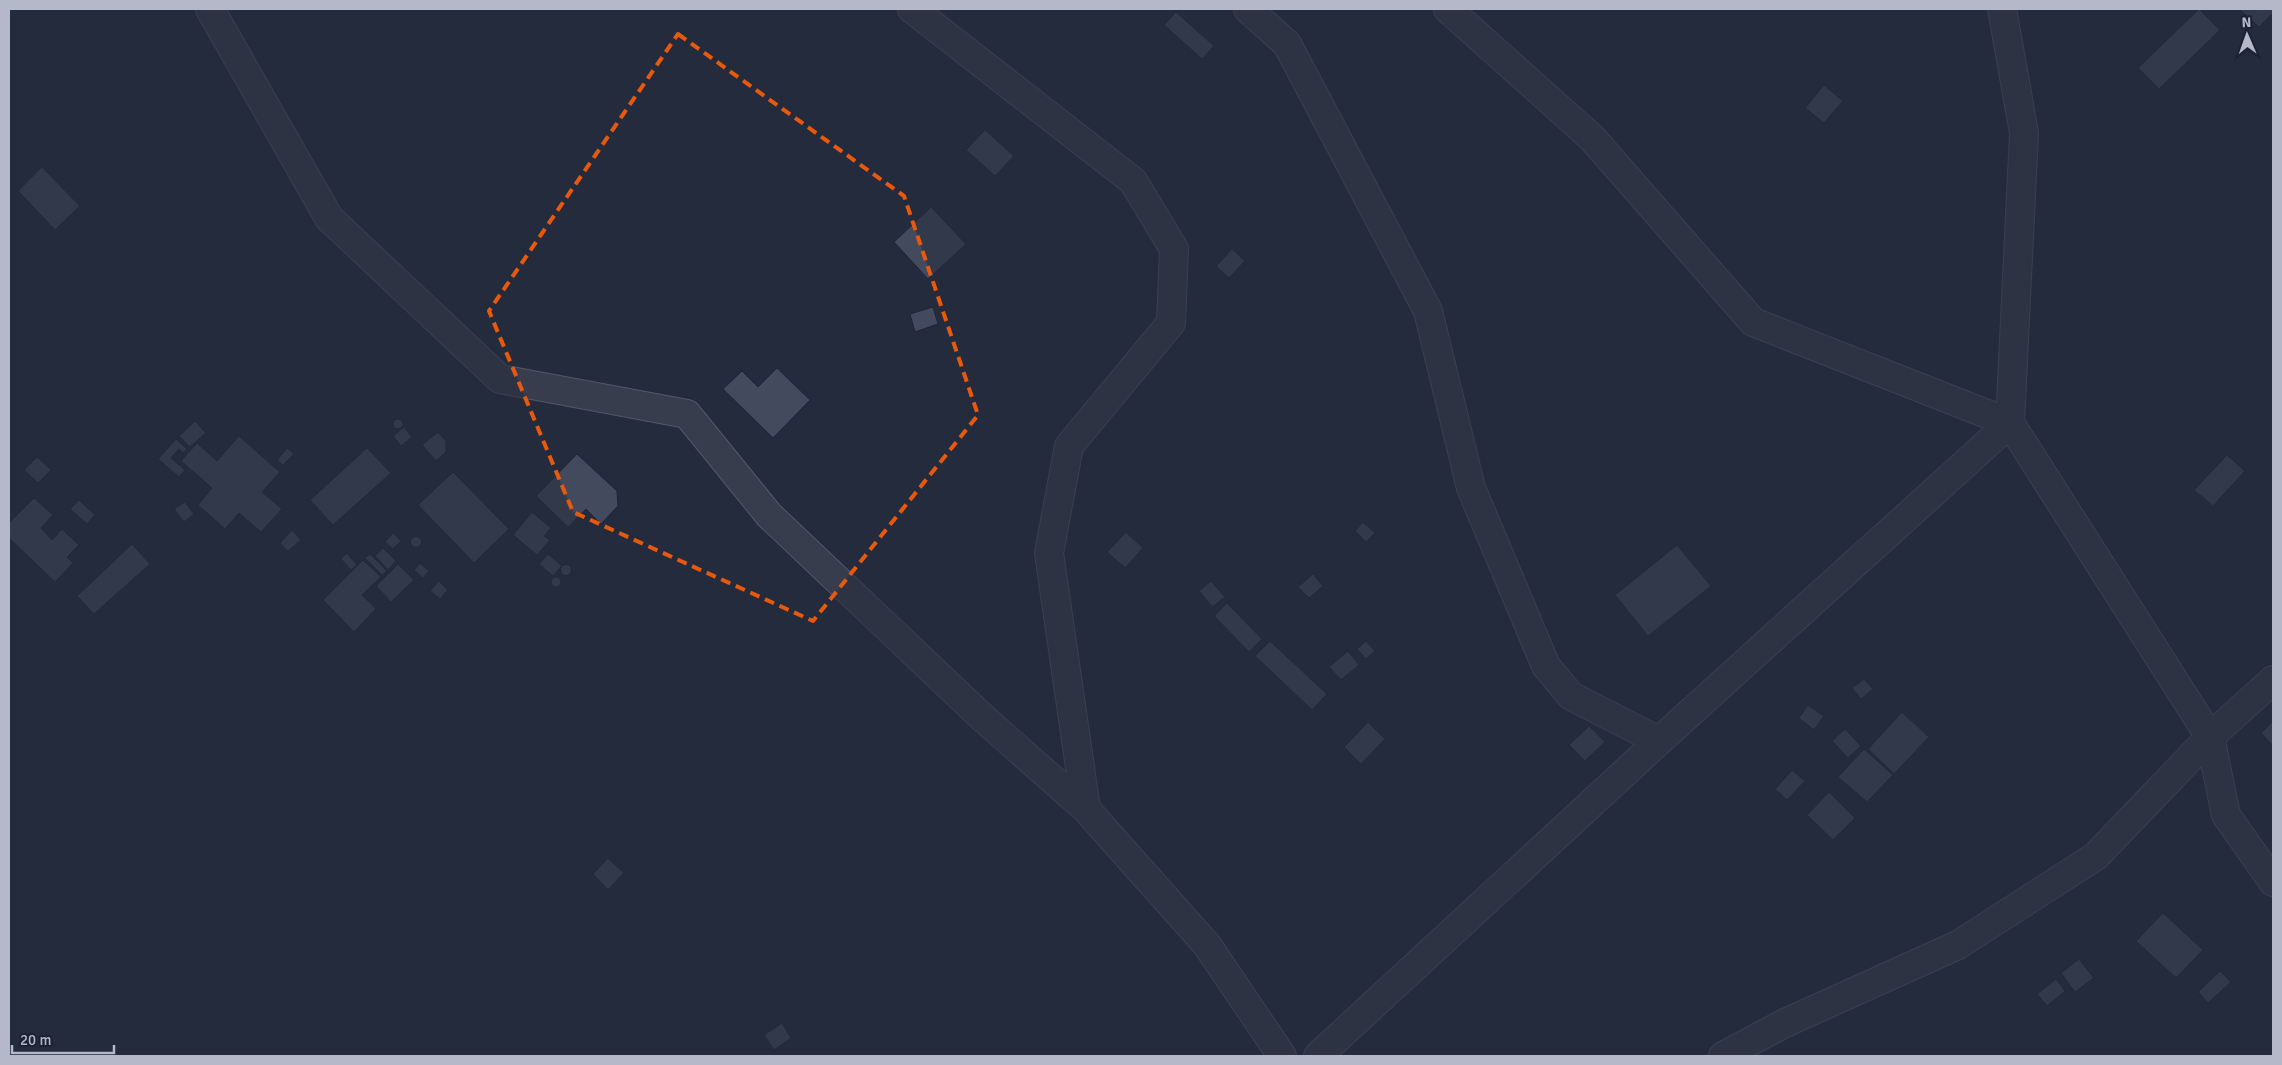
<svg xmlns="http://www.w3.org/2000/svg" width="2282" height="1065" viewBox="0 0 2282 1065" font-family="Signika,sans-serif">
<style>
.building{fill:#444a5e;stroke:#1f2434}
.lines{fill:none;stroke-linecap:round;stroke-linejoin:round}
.minor-casing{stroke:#535868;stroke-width:30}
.minor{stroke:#383d4d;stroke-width:28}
.marked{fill:none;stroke:#e8590c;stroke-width:4;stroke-dasharray:10 6;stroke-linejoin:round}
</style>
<rect width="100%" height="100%" fill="#242b3d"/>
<!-- building -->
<g class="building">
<path d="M2199 9 2220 30 2159 89 2138 68Z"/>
<path d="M2239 9H2273V16L2271 15 2259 27Z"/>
<path d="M1176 12 1214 46 1202 59 1164 25Z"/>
<path d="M1824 85 1843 101 1824 123 1805 108Z"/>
<path d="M985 130 1014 156 995 176 966 150Z"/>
<path d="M42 167 80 206 55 230 18 191Z"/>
<path d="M931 207 966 244 928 279 894 242Z"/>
<path d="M1232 249 1245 261 1229 278 1216 266Z"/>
<path d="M933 307 938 324 915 332 910 314Z"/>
<path d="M777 368 810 400 773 438 723 389 742 371 758 387Z"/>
<circle cx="398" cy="424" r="5"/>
<path d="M195 421 206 433 190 447 179 436Z"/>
<path d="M404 427 412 437 401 446 393 436Z"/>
<path d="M438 432 446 441V452L436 461 422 445Z"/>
<path d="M239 436 280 472 262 492 282 509 261 532 239 513 225 529 198 505 212 488 181 461 197 443 217 461Z"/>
<path d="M176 439 187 449 183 453 179 449 171 458 185 470 179 477 158 459Z"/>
<path d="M287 448 294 454 283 465 277 460Z"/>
<path d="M367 448 391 473 333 525 310 500Z"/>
<path d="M577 454 617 491 618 506 601 524 586 509 568 527 536 496Z"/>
<path d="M2227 455 2245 471 2213 506 2194 490Z"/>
<path d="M37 457 51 470 38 483 24 470Z"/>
<path d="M453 472 509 529 474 563 418 505Z"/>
<path d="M34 498 53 515 41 528 52 540 62 529 79 545 67 557 73 563 55 582 9 538V523Z"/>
<path d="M79 500 95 515 87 524 70 509Z"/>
<path d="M185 502 194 514 184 522 174 509Z"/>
<path d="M532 512 551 528 544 536 550 540 537 555 513 535Z"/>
<path d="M1363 522 1375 533 1366 542 1355 531Z"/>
<path d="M292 530 301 540 288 551 280 543Z"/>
<path d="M1126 532 1143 548 1125 568 1107 552Z"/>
<path d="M393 533 401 541 393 549 385 542Z"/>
<circle cx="416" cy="542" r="5.5"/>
<path d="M132 544 150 564 94 614 77 596Z"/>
<path d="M1677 545 1711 586 1648 636 1615 595Z"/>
<path d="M383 548 396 561 388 570 375 556Z"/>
<path d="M347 553 357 565 351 570 341 559Z"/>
<path d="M370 554 387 571 382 575 365 558Z"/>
<path d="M548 554 562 566 553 576 539 564Z"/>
<path d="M363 560 381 577 362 595 376 609 354 632 323 600Z"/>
<path d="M420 563 429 571 423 578 414 570Z"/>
<path d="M398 564 414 580 391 602 376 586Z"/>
<circle cx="566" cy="570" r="5.5"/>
<path d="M1313 574 1323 586 1309 598 1298 587Z"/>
<circle cx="556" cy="582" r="5"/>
<path d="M439 581 448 590 440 599 430 591Z"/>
<path d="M1211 581 1225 597 1212 607 1199 591Z"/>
<path d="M1227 603 1262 639 1249 652 1214 616Z"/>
<path d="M1270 641 1327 694 1312 710 1255 656Z"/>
<path d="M1366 641 1375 651 1366 659 1357 649Z"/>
<path d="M1348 651 1359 665 1341 680 1329 667Z"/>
<path d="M1864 679 1873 689 1861 699 1852 688Z"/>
<path d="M1808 705 1824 716 1814 730 1799 718Z"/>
<path d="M1902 712 1929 737 1894 774 1868 749Z"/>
<path d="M2273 721V746L2261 733Z"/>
<path d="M1368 722 1385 739 1361 764 1344 747Z"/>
<path d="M1589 726 1605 742 1585 761 1569 745Z"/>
<path d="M1845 729 1861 746 1848 758 1832 741Z"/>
<path d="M1864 749 1893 775 1867 802 1838 777Z"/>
<path d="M1792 770 1805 781 1787 800 1775 789Z"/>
<path d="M1829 792 1855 818 1833 840 1807 815Z"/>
<path d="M608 858 624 873 608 890 593 874Z"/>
<path d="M2163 913 2203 950 2176 978 2136 941Z"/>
<path d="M2079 959 2094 978 2075 992 2061 973Z"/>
<path d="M2220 971 2231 982 2208 1003 2198 992Z"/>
<path d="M2056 979 2065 991 2047 1006 2037 994Z"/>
<path d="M782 1023 791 1038 774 1050 764 1035Z"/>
</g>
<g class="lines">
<!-- minor casing -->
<g class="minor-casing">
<g id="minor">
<path d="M210 9 329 218 500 379 687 414 769 515 983 718 1086 809"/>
<path d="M912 9 1133 181 1174 249 1171 323 1069 446 1049 553 1086 809 1207 945 1282 1056"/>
<path d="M1248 9 1287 44 1428 311 1471 488 1546 666 1571 696 1659 741"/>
<path d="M1448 9 1592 138 1753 322 2010 423 2024 133 2002 9"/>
<path d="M2210 737 2226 815 2273 882"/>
<path d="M1318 1056 1659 741 2010 423 2210 737 2273 680"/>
<path d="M1723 1056 1785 1023 1958 945 2096 856 2210 737"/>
</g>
</g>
<!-- minor -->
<use href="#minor" class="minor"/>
</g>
<!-- marked area -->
<path d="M0 0H2282V1065H0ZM678 34 904 196 978 415 813 621 573 512 489 311Z" fill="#242b3d" fill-opacity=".55" fill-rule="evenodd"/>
<path class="marked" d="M678 34 904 196 978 415 813 621 573 512 489 311Z"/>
<!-- border -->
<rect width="2282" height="1065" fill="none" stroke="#b4b8c8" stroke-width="20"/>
<!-- north arrow -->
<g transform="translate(2247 35) rotate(358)" stroke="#1d2232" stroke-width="4" paint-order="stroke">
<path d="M0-4L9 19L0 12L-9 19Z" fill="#b4b8c8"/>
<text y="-8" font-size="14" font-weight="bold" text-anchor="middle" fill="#b4b8c8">N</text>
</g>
<!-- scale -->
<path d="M12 1045v8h102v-8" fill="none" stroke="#b4b8c8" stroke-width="2.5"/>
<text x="20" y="1045" font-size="15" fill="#b4b8c8" stroke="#1d2232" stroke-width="4" paint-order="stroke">20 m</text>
</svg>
